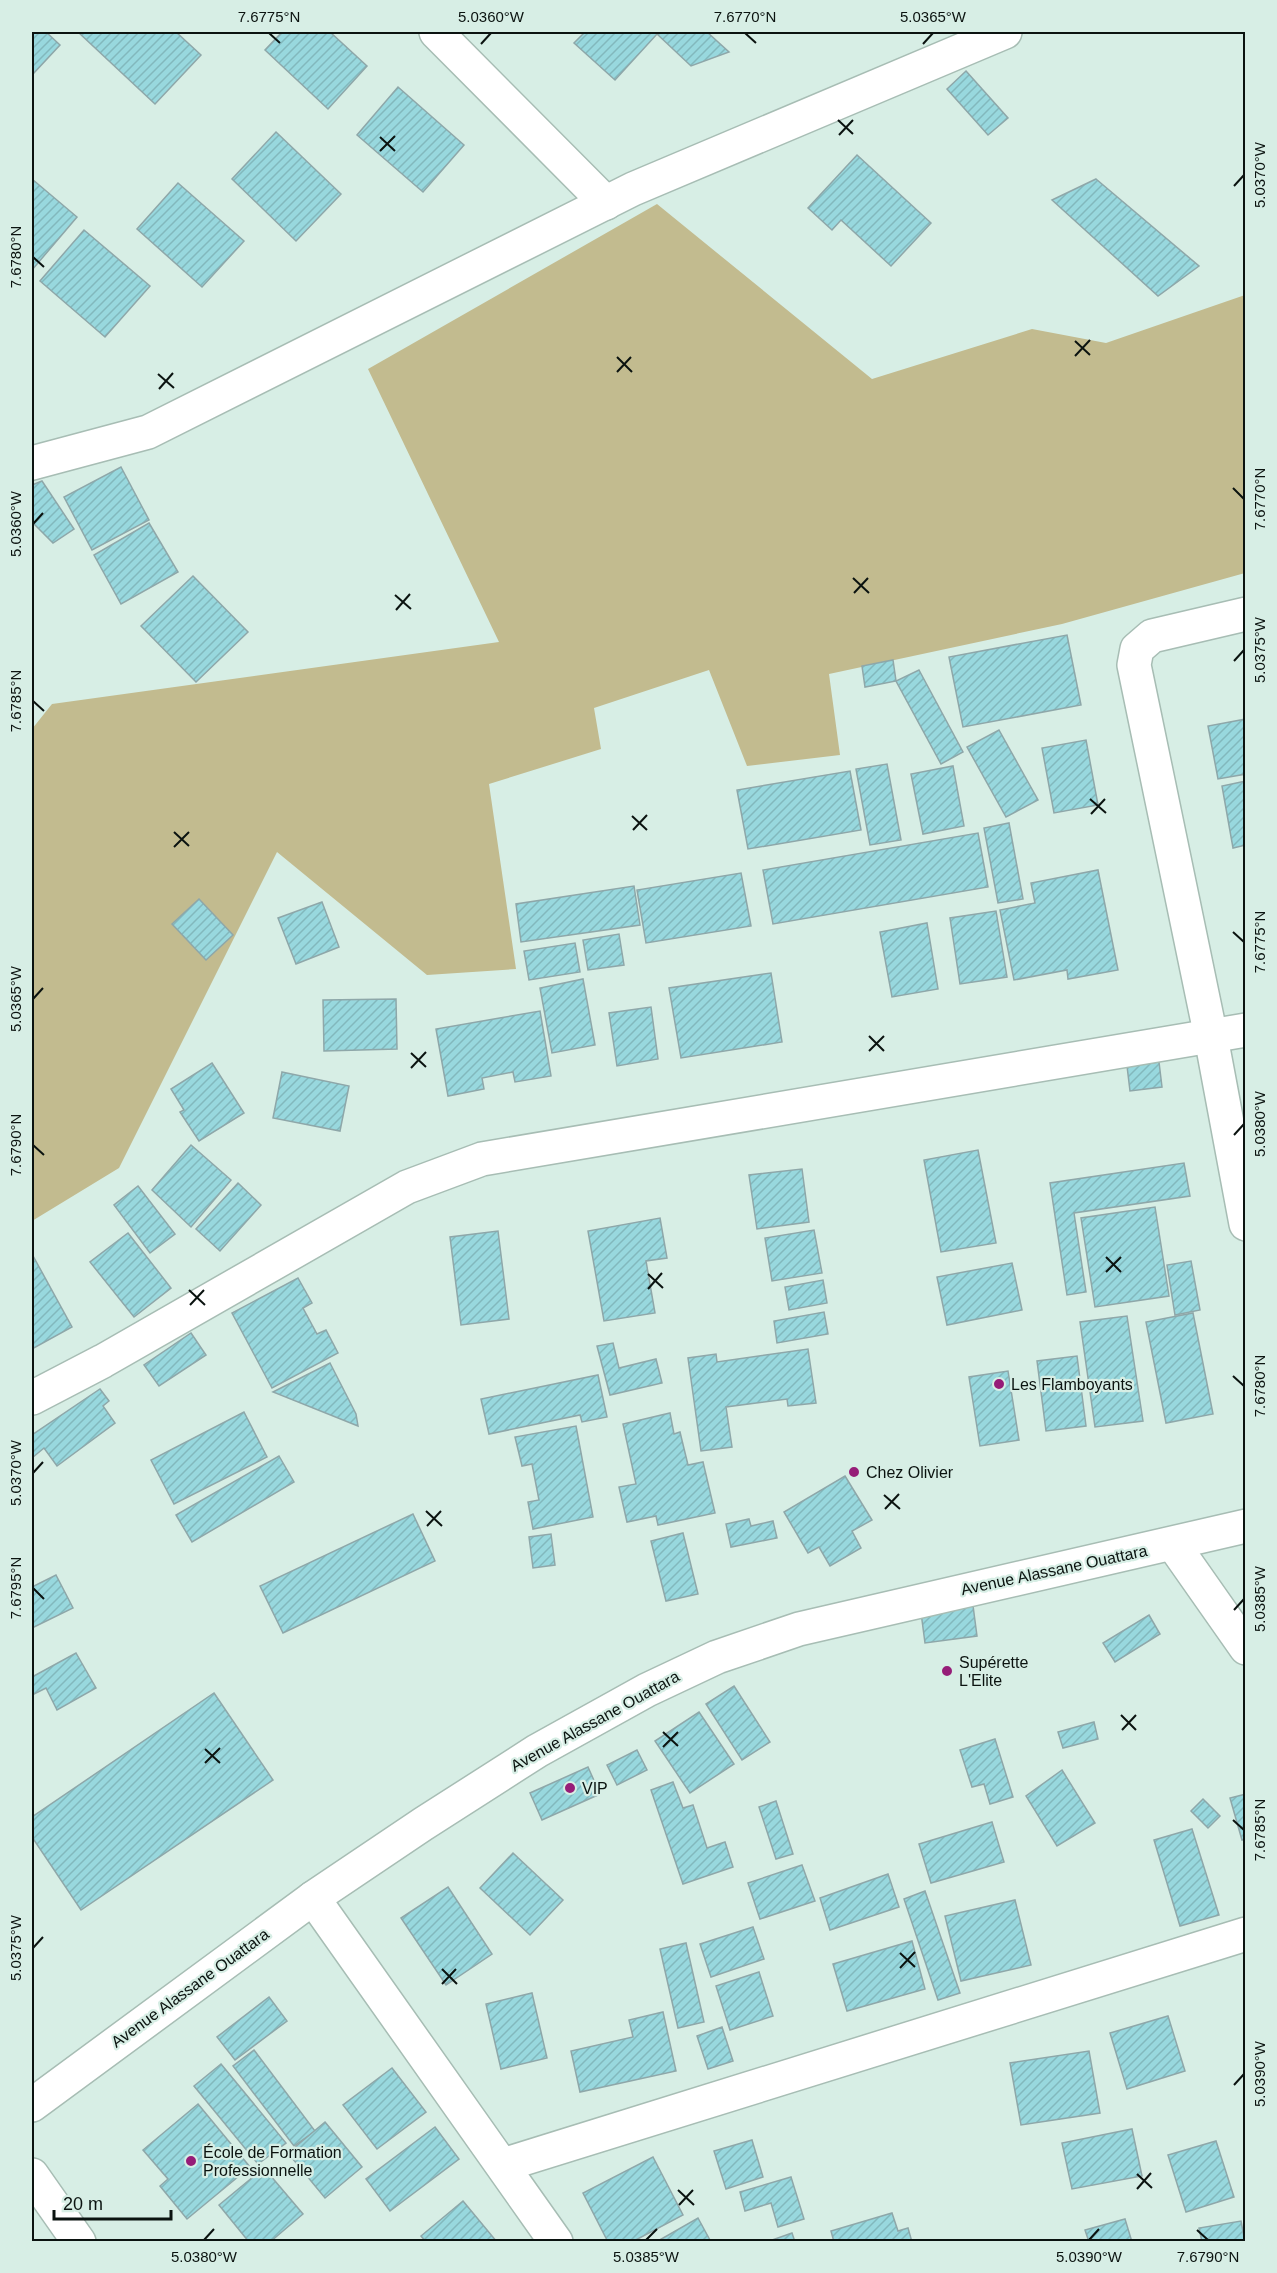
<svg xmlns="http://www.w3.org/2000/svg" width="1277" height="2273" viewBox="0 0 1277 2273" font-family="Helvetica,sans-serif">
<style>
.grass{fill:#c2bb8f}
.building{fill:url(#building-hatch);stroke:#8ea7a9;stroke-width:1.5}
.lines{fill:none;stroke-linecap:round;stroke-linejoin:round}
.minor-casing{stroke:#a7bdb4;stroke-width:36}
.minor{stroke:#fff;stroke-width:33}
.ticks{fill:none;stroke:#0b1310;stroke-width:2}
.poi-dot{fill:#961d78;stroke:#d7eee5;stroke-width:2}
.labels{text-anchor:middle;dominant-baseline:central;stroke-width:4.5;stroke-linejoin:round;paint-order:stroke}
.poi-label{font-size:16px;fill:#0b1310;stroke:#d7eee5;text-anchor:start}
.street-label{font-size:16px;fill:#0b1310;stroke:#d7eee5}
.neatline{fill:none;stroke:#0b1310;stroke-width:2}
.ticks-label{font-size:15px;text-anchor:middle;fill:#0b1310}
</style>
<defs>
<pattern id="building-hatch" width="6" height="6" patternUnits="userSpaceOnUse" patternTransform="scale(1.5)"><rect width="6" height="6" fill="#98d8de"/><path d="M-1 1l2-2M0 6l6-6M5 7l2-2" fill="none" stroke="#82b8bd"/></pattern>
</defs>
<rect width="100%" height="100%" fill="#d7eee5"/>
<!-- grass -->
<path class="grass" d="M657 204 872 379 1032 329 1106 343 1245 295V573L1062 624 829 674 840 755 747 766 709 670 594 708 601 749 489 784 516 969 427 975 277 852 119 1168 32 1221V729L52 704 499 642 368 369Z"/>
<!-- building -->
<g class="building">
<path d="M32 32H46L60 45 32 75Z"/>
<path d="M78 32H176L201 55 155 104Z"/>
<path d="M282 32H330L367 66 328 109 265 50Z"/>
<path d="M585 32H707L729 52 691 66 657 34 615 80 574 43Z"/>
<path d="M966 71 1008 118 988 135 947 89Z"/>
<path d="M398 87 464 145 423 192 357 135Z"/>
<path d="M276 132 341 194 296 241 232 179Z"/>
<path d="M857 155 931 223 891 266 841 220 832 230 808 208Z"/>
<path d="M32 179 77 217 32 270Z"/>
<path d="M1096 179 1199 266 1158 296 1052 200Z"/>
<path d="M178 183 244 241 202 287 137 229Z"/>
<path d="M84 230 150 286 105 337 40 281Z"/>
<path d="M121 467 149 520 92 550 64 497Z"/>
<path d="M42 481 74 529 53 543 32 522V485Z"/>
<path d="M149 523 178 572 121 604 94 555Z"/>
<path d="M193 576 248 632 196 682 141 626Z"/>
<path d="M1067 635 1081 705 963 727 949 657Z"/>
<path d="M893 660 896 681 865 687 862 666Z"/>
<path d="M919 670 963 752 941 764 896 681Z"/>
<path d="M1246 719V774L1218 779 1208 726Z"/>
<path d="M999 730 1038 800 1006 817 967 747Z"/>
<path d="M1086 740 1098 805 1054 813 1042 748Z"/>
<path d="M887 764 901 840 870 845 856 769Z"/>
<path d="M953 766 964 826 923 834 911 774Z"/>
<path d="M850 771 861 830 748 849 737 790Z"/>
<path d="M1246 781V845L1233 848 1222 786Z"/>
<path d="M1009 823 1023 899 998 903 984 828Z"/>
<path d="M978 833 988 887 773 924 763 870Z"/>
<path d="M1098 870 1118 970 1068 979 1067 970 1014 980 1000 910 1035 903 1031 883Z"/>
<path d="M741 873 751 926 646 943 637 890Z"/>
<path d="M634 886 640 925 521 942 516 904Z"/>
<path d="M199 899 233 935 206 960 172 924Z"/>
<path d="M322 902 339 947 296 964 278 918Z"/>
<path d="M996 911 1007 977 960 984 950 918Z"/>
<path d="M927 923 938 989 892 997 880 932Z"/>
<path d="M619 934 624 965 588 970 583 940Z"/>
<path d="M575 943 580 972 529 980 524 951Z"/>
<path d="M771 973 782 1042 681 1058 669 988Z"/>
<path d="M583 979 595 1045 552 1053 540 988Z"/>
<path d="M396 999 397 1049 324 1051 323 1000Z"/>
<path d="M651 1007 658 1059 617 1066 609 1013Z"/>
<path d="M540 1011 551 1076 515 1082 513 1072 482 1078 484 1089 448 1096 436 1029Z"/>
<path d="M1159 1062 1162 1087 1130 1091 1127 1066Z"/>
<path d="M212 1063 244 1113 199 1141 180 1112 184 1110 171 1089Z"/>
<path d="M282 1072 349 1086 340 1131 273 1118Z"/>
<path d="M191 1145 231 1180 191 1227 152 1190Z"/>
<path d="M978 1150 996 1243 941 1252 924 1160Z"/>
<path d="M1184 1163 1190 1196 1074 1213 1086 1292 1067 1295 1050 1183Z"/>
<path d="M802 1169 809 1222 757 1229 749 1175Z"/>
<path d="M238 1183 261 1205 220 1251 196 1229Z"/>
<path d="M138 1186 175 1234 150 1253 114 1205Z"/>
<path d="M1155 1207 1169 1296 1095 1307 1081 1218Z"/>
<path d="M660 1218 667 1258 646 1261 655 1313 604 1321 588 1231Z"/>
<path d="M814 1230 822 1273 772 1281 765 1238Z"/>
<path d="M498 1231 509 1319 461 1325 450 1237Z"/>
<path d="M128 1233 171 1288 134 1317 90 1262Z"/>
<path d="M32 1254 72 1327 32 1349Z"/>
<path d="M1191 1261 1200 1310 1175 1315 1167 1265Z"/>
<path d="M1012 1263 1022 1310 947 1325 937 1277Z"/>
<path d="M298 1278 312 1303 303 1308 317 1334 326 1330 338 1353 272 1388 232 1313Z"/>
<path d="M823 1280 827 1303 789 1310 785 1287Z"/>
<path d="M824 1312 828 1334 777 1343 774 1321Z"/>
<path d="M1193 1313 1213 1414 1166 1423 1146 1322Z"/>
<path d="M1127 1316 1143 1421 1095 1427 1080 1322Z"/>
<path d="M191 1333 206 1355 159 1386 144 1365Z"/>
<path d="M613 1343 619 1368 656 1359 662 1383 610 1395 597 1346Z"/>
<path d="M808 1349 816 1403 788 1406 787 1399 726 1407 732 1447 701 1451 688 1358 716 1354 717 1362Z"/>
<path d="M1077 1356 1086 1426 1046 1431 1037 1361Z"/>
<path d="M330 1363 356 1414 358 1426 273 1392Z"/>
<path d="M1008 1371 1019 1440 980 1446 969 1377Z"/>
<path d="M598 1375 607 1417 582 1422 580 1415 489 1434 481 1399Z"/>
<path d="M100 1389 109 1401 103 1406 115 1423 57 1466 44 1448 32 1458V1435Z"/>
<path d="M244 1412 267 1457 174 1504 151 1460Z"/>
<path d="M670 1413 674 1434 680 1432 688 1465 703 1462 715 1513 658 1525 656 1516 627 1522 619 1487 636 1484 623 1424Z"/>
<path d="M576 1426 593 1517 533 1529 528 1502 539 1500 532 1464 522 1466 515 1437Z"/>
<path d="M279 1456 294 1482 192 1542 176 1515Z"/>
<path d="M845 1476 872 1520 852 1531 861 1548 830 1566 819 1547 808 1553 784 1512Z"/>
<path d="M413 1514 435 1561 283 1633 260 1586Z"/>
<path d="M749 1519 751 1526 773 1521 777 1538 731 1547 726 1524Z"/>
<path d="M683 1533 698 1594 666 1601 651 1541Z"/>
<path d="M551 1534 555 1565 533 1568 529 1537Z"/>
<path d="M56 1575 73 1608 32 1628V1587Z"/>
<path d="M972 1598 977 1636 925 1643 920 1605Z"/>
<path d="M1149 1615 1160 1634 1115 1662 1103 1643Z"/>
<path d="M76 1653 96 1688 57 1710 46 1688 32 1695V1677Z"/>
<path d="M734 1686 770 1742 742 1760 706 1704Z"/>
<path d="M214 1693 273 1780 81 1910 32 1837V1817Z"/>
<path d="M699 1712 734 1764 690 1793 655 1741Z"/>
<path d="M1094 1722 1098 1739 1063 1748 1058 1732Z"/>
<path d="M995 1739 1013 1797 990 1804 984 1784 972 1787 960 1750Z"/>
<path d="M637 1750 647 1770 617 1785 607 1765Z"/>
<path d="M588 1767 600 1794 542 1820 530 1793Z"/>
<path d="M1062 1770 1095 1823 1057 1846 1026 1796Z"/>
<path d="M673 1782 683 1808 693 1805 707 1848 725 1842 733 1867 683 1884 651 1790Z"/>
<path d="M1246 1794V1839L1242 1840 1230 1798Z"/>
<path d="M1203 1799 1220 1816 1208 1828 1191 1811Z"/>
<path d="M776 1801 793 1854 776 1859 759 1807Z"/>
<path d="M992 1822 1004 1862 931 1883 919 1844Z"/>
<path d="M1192 1829 1219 1915 1180 1926 1154 1840Z"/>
<path d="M513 1853 563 1900 530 1935 480 1888Z"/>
<path d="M802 1865 815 1901 760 1919 748 1883Z"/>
<path d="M888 1874 899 1907 830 1930 820 1898Z"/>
<path d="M448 1887 492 1954 446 1985 401 1918Z"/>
<path d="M925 1891 960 1993 938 2000 904 1899Z"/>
<path d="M1015 1900 1031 1965 961 1981 945 1916Z"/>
<path d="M753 1927 764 1959 711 1977 700 1944Z"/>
<path d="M912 1941 925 1989 847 2011 833 1964Z"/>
<path d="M686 1943 704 2022 678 2028 660 1949Z"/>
<path d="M759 1972 773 2016 730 2030 716 1986Z"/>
<path d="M532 1993 547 2058 501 2069 486 2004Z"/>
<path d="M269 1997 287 2021 235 2060 217 2037Z"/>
<path d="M663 2012 676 2071 580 2092 571 2051 633 2037 629 2020Z"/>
<path d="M1168 2016 1185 2071 1127 2089 1110 2033Z"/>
<path d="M722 2027 733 2061 708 2069 697 2036Z"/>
<path d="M254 2050 315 2131 294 2146 233 2066Z"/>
<path d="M1089 2051 1100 2113 1021 2125 1010 2063Z"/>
<path d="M221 2064 286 2143 258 2164 194 2086Z"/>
<path d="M392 2068 426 2112 377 2149 343 2105Z"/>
<path d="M198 2104 250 2167 187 2219 160 2186 168 2179 143 2150Z"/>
<path d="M325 2122 362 2167 325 2198 288 2153Z"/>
<path d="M435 2127 459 2159 390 2211 366 2179Z"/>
<path d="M1132 2129 1142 2176 1072 2189 1062 2143Z"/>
<path d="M752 2140 763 2177 726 2189 714 2151Z"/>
<path d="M1216 2141 1234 2197 1186 2212 1168 2155Z"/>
<path d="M653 2157 683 2215 632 2242H608L583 2193Z"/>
<path d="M264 2168 303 2214 270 2242H249L219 2205Z"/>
<path d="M791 2177 804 2219 778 2227 771 2203 745 2211 740 2192Z"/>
<path d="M463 2201 497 2242H426L421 2236Z"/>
<path d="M892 2213 898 2231 908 2228 912 2242H834L831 2231Z"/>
<path d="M698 2218 711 2242H656Z"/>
<path d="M1125 2219 1132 2242H1089L1085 2230Z"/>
<path d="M1241 2221 1245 2242H1202L1199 2228Z"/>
<path d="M792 2233 795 2242H772V2240Z"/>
</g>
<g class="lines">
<!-- minor casing -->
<g class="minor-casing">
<g id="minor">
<path d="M436 32 606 203"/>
<path d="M32 463 148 432 633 189 1005 32"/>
<path d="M1246 614 1152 636 1137 649 1134 665 1211 1037 1246 1224"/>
<path d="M32 1398 103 1361 407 1187 482 1159 1246 1030"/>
<path d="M1173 1544 1246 1648"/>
<path d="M313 1898 556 2242"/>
<path d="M32 2105 313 1898 423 1824 537 1751 647 1690 717 1657 799 1629 1246 1526"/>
<path d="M503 2165 1246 1934"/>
<path d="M32 2175 79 2242"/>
</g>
</g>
<!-- minor -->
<use href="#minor" class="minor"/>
</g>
<!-- ticks -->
<path class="ticks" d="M269 33 280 43M745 33 756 43M481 44 491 33M923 44 933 33M838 120 853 134M839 135 853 120M380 137 395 151M380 151 395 136M1234 186 1244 175M33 257 44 267M1075 341 1090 355M1075 356 1090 340M617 357 632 372M617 372 631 357M158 374 174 388M159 389 173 373M1233 488 1244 499M33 524 43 513M853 578 869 593M854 593 868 578M395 595 411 609M396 610 410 594M1234 661 1244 650M33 701 44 711M1090 799 1106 813M1091 814 1105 799M632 816 647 830M633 830 647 815M174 832 189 846M174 847 189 832M1233 932 1244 942M33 999 43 988M869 1036 884 1051M869 1051 884 1036M411 1053 426 1067M411 1068 426 1052M1234 1135 1244 1124M33 1145 44 1155M1106 1257 1121 1272M1106 1272 1121 1257M648 1274 663 1288M648 1289 662 1273M189 1290 205 1305M190 1305 204 1290M1233 1376 1244 1386M33 1473 43 1462M884 1495 900 1509M885 1509 899 1494M426 1511 442 1526M427 1526 441 1511M33 1588 44 1599M1234 1610 1244 1599M1121 1715 1136 1730M1122 1730 1136 1715M663 1732 678 1746M663 1747 678 1732M205 1749 220 1763M205 1763 220 1748M1233 1820 1244 1830M33 1948 43 1937M900 1953 915 1967M900 1968 915 1952M442 1969 457 1984M442 1984 456 1969M1234 2085 1244 2074M1137 2174 1152 2188M1137 2189 1151 2173M678 2190 694 2205M679 2205 693 2190M1197 2230 1208 2240M204 2240 214 2229M646 2240 657 2229M1089 2240 1099 2229"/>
<!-- markers -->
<g class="poi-dot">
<circle cx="999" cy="1384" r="6"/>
<circle cx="854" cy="1472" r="6"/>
<circle cx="947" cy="1671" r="6"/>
<circle cx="570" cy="1788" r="6"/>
<circle cx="191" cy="2161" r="6"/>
</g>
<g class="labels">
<!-- poi labels -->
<g class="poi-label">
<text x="1011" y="1384">Les Flamboyants</text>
<text x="866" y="1472">Chez Olivier</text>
<text x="959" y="1662">Supérette<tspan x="959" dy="18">L'Elite</tspan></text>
<text x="582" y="1788">VIP</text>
<text x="203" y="2152">École de Formation<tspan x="203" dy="18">Professionnelle</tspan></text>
</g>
<!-- street labels -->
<g class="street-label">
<text transform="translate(1054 1570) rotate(-12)">Avenue Alassane Ouattara</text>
<text transform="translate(595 1721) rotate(-29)">Avenue Alassane Ouattara</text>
<text transform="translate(190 1988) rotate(-36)">Avenue Alassane Ouattara</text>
</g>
</g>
<!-- border -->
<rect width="1277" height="2273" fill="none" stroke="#d7eee5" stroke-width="66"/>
<!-- scale -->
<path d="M54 2210v9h117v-9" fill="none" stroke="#0b1310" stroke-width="3"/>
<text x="63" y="2210" font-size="18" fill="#0b1310" stroke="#d7eee5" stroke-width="4.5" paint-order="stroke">20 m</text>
<rect x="33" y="33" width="1211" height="2207" class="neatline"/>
<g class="ticks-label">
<text x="269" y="22">7.6775°N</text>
<text x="491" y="22">5.0360°W</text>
<text x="745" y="22">7.6770°N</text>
<text x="933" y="22">5.0365°W</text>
<text transform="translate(1260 175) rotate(-90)" y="5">5.0370°W</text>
<text transform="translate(16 257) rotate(-90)" y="5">7.6780°N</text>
<text transform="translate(1260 499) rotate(-90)" y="5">7.6770°N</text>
<text transform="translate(16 524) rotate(-90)" y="5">5.0360°W</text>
<text transform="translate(1260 650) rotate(-90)" y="5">5.0375°W</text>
<text transform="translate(16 701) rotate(-90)" y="5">7.6785°N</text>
<text transform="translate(1260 942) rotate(-90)" y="5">7.6775°N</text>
<text transform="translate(16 999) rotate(-90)" y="5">5.0365°W</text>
<text transform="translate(1260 1124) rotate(-90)" y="5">5.0380°W</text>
<text transform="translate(16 1145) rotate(-90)" y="5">7.6790°N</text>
<text transform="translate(1260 1386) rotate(-90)" y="5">7.6780°N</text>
<text transform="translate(16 1473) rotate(-90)" y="5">5.0370°W</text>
<text transform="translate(16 1588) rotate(-90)" y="5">7.6795°N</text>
<text transform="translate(1260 1599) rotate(-90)" y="5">5.0385°W</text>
<text transform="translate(1260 1830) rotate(-90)" y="5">7.6785°N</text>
<text transform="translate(16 1948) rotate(-90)" y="5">5.0375°W</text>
<text transform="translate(1260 2074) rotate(-90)" y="5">5.0390°W</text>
<text x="204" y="2262">5.0380°W</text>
<text x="646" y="2262">5.0385°W</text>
<text x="1089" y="2262">5.0390°W</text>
<text x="1208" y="2262">7.6790°N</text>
</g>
</svg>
